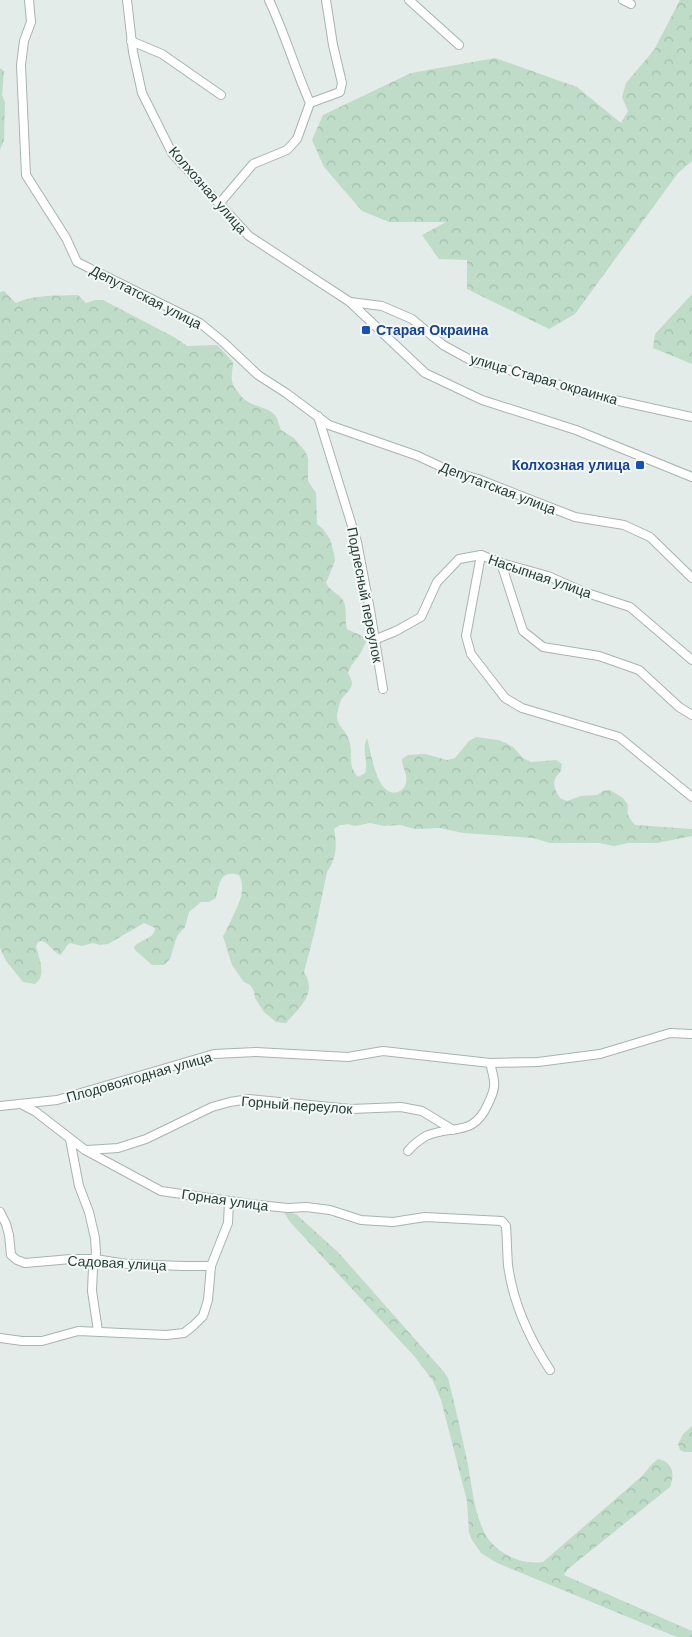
<svg xmlns="http://www.w3.org/2000/svg" width="692" height="1637" viewBox="0 0 692 1637" font-family="Helvetica,sans-serif">
<style>
.forest{fill:url(#forest-crowns)}
.lines{fill:none;stroke-linecap:round;stroke-linejoin:round}
.minor-casing{stroke:#a7b4b0;stroke-width:10}
.minor{stroke:#fff;stroke-width:8}
.transit-dot{fill:#1a4fb4;stroke:#f4f9f7;stroke-width:2}
.labels{text-anchor:middle;dominant-baseline:central;stroke-width:4;stroke-linejoin:round;paint-order:stroke}
.street-label{font-size:14px;fill:#243d38;stroke:#f4f9f7}
.transit-label{font-size:14px;font-weight:bold;fill:#164399;stroke:#f4f9f7;text-anchor:start}
</style>
<defs>
<pattern id="forest-crowns" width="20" height="18" patternUnits="userSpaceOnUse" patternTransform="scale(1.25)"><rect width="20" height="18" fill="#bedcc8"/><path d="M2 6a3 3 0 1 1 6 0M12 15a3 3 0 1 1 6 0" fill="none" stroke="#a3bead"/></pattern>
</defs>
<rect width="100%" height="100%" fill="#e4ece9"/>
<!-- forest -->
<g class="forest">
<path d="M680 0H692V161L678 173 575 314 549 329 467 289V260L439 259 422 235 446 222H389L362 211 324 167 312 140 323 115 411 73 495 58 577 87 621 123 628 111 622 97 626 83 654 50Z"/>
<path d="M0 68 4 71 2 96 5 102 4 140 0 150Z"/>
<path d="M4 291 16 303C36 294 57 296 78 295L86 303 95 300H103L174 337 187 346 217 345 233 362C233 368 231 375 232 381 233 386 235 389 238 392 249 409 265 404 275 415 278 419 279 426 281 430L294 438 305 451 308 458V481L316 493 317 524 323 529 330 539 334 554 335 561 326 583C330 591 338 593 343 600 348 609 344 619 347 629 354 633 361 634 367 640L360 654 351 666 348 673C355 685 352 688 343 697 340 700 338 710 337 715 336 725 346 730 349 740 354 754 346 763 358 777L365 773C369 760 361 752 367 738 371 751 377 802 400 791 403 789 406 786 406 782 408 774 402 768 402 759L408 755 425 754 447 760 455 758 469 741 476 737 498 740 506 743 513 747 523 758 531 762 556 760 562 764 561 771C551 781 553 787 560 798L567 801 581 796 597 795 603 791 610 790 623 798 628 805C626 814 629 818 635 825L692 829V836L657 843H628L614 846 599 843H550L533 838 463 833 440 828 415 829 400 825 384 826 370 823 355 826 348 824 340 825 334 829C337 846 337 857 327 872L315 930 304 972C318 994 299 1008 286 1023L276 1022 264 1012 255 998 254 991 250 985 243 981 232 965 223 936C227 930 229 924 232 918 238 905 247 890 239 875 219 869 219 886 216 898L209 902H201L189 912 185 927 177 936 170 959 164 965H152L135 950 134 947C141 938 154 940 155 928L144 923 108 944 100 945 93 943 82 946 70 943C65 946 65 951 60 955 52 951 49 943 42 941L38 942 36 946C39 958 47 976 35 984L23 982 6 961 0 948V292Z"/>
<path d="M692 294V364L653 348 655 334Z"/>
<path d="M287 1210 297 1215 338 1252 444 1372 448 1378C455 1405 461 1432 467 1460 472 1484 474 1519 489 1540 502 1556 523 1565 543 1562L642 1476 652 1464 658 1459C673 1462 675 1474 670 1487L568 1569 564 1575 692 1631V1637H677L652 1627 497 1563 481 1553 472 1540 469 1533 467 1501 441 1400 433 1381 415 1357 290 1222 284 1212Z"/>
<path d="M692 1426V1452H684L680 1450 678 1444 683 1434Z"/>
</g>
<g class="lines">
<!-- minor casing -->
<g class="minor-casing">
<g id="minor">
<path d="M29 0 31 22 24 41 21 65 26 175 66 238 77 262 200 323 222 341 258 375 286 393 329 425 418 456 450 471 478 479 575 517 624 525 650 537 692 578"/>
<path d="M127 0 133 52 142 93 172 153 249 236 350 302 425 373 482 400 576 430 692 477"/>
<path d="M409 0 459 45"/>
<path d="M623 0 631 4"/>
<path d="M131 41 162 54 221 95"/>
<path d="M310 103 340 92 342 83 333 45 326 0"/>
<path d="M219 204 253 164 287 150 297 139 310 103C295 69 285 34 269 0"/>
<path d="M350 302 382 306 412 319 443 345 474 362 521 373 592 395 692 417"/>
<path d="M318 416 357 542 370 610 383 689"/>
<path d="M481 555 466 636 471 654 505 698 522 708 619 737 692 797"/>
<path d="M501 563 523 631 543 647 599 656 639 670 679 707 692 715"/>
<path d="M374 640 396 631 421 617 437 582 459 559 481 555 501 563 548 576 584 592 630 607 692 660"/>
<path d="M21 1104 36 1112 85 1150 161 1191 258 1205 288 1208 306 1207 330 1210 361 1220 393 1222 425 1217 502 1221 506 1226C507 1239 507 1252 508 1265 513 1303 529 1338 550 1370"/>
<path d="M0 1106 57 1100 214 1054 256 1052 348 1057 383 1051 490 1063 538 1062 600 1054 670 1033 692 1034"/>
<path d="M70 1139 79 1186 89 1212 95 1238 96 1253 93 1268 92 1291 98 1331"/>
<path d="M87 1150 118 1148 146 1139 212 1107 230 1102 249 1099 351 1109 401 1107 422 1111 453 1130"/>
<path d="M408 1151C413 1145 419 1140 426 1136 453 1124 473 1138 488 1104 497 1086 495 1082 490 1063"/>
<path d="M0 1212 6 1224 9 1235 11 1255 17 1260 25 1263 71 1259H95L127 1264 184 1266H211"/>
<path d="M0 1338 22 1341H42L78 1331 166 1335 184 1333 193 1326 203 1316 208 1300 211 1266 228 1223 229 1202"/>
</g>
</g>
<!-- minor -->
<use href="#minor" class="minor"/>
</g>
<!-- markers -->
<g class="transit-dot">
<rect x="361" y="325" width="10" height="10" rx="2.5"/>
<rect x="635" y="460" width="10" height="10" rx="2.5"/>
</g>
<g class="labels">
<!-- street labels -->
<g class="street-label">
<text transform="translate(208 190) rotate(49)">Колхозная улица</text>
<text transform="translate(146 297) rotate(27)">Депутатская улица</text>
<text transform="translate(544 379) rotate(16)">улица Старая окраинка</text>
<text transform="translate(498 488) rotate(21)">Депутатская улица</text>
<text transform="translate(540 576) rotate(19)">Насыпная улица</text>
<text transform="translate(365 595) rotate(79)">Подлесный переулок</text>
<text transform="translate(139 1077) rotate(-16)">Плодовоягодная улица</text>
<text transform="translate(297 1105) rotate(4)">Горный переулок</text>
<text transform="translate(225 1200) rotate(8)">Горная улица</text>
<text transform="translate(117 1263) rotate(3)">Садовая улица</text>
</g>
<!-- transit labels -->
<g class="transit-label">
<text x="376" y="330">Старая Окраина</text>
<text x="630" y="465" text-anchor="end">Колхозная улица</text>
</g>
</g>
</svg>
